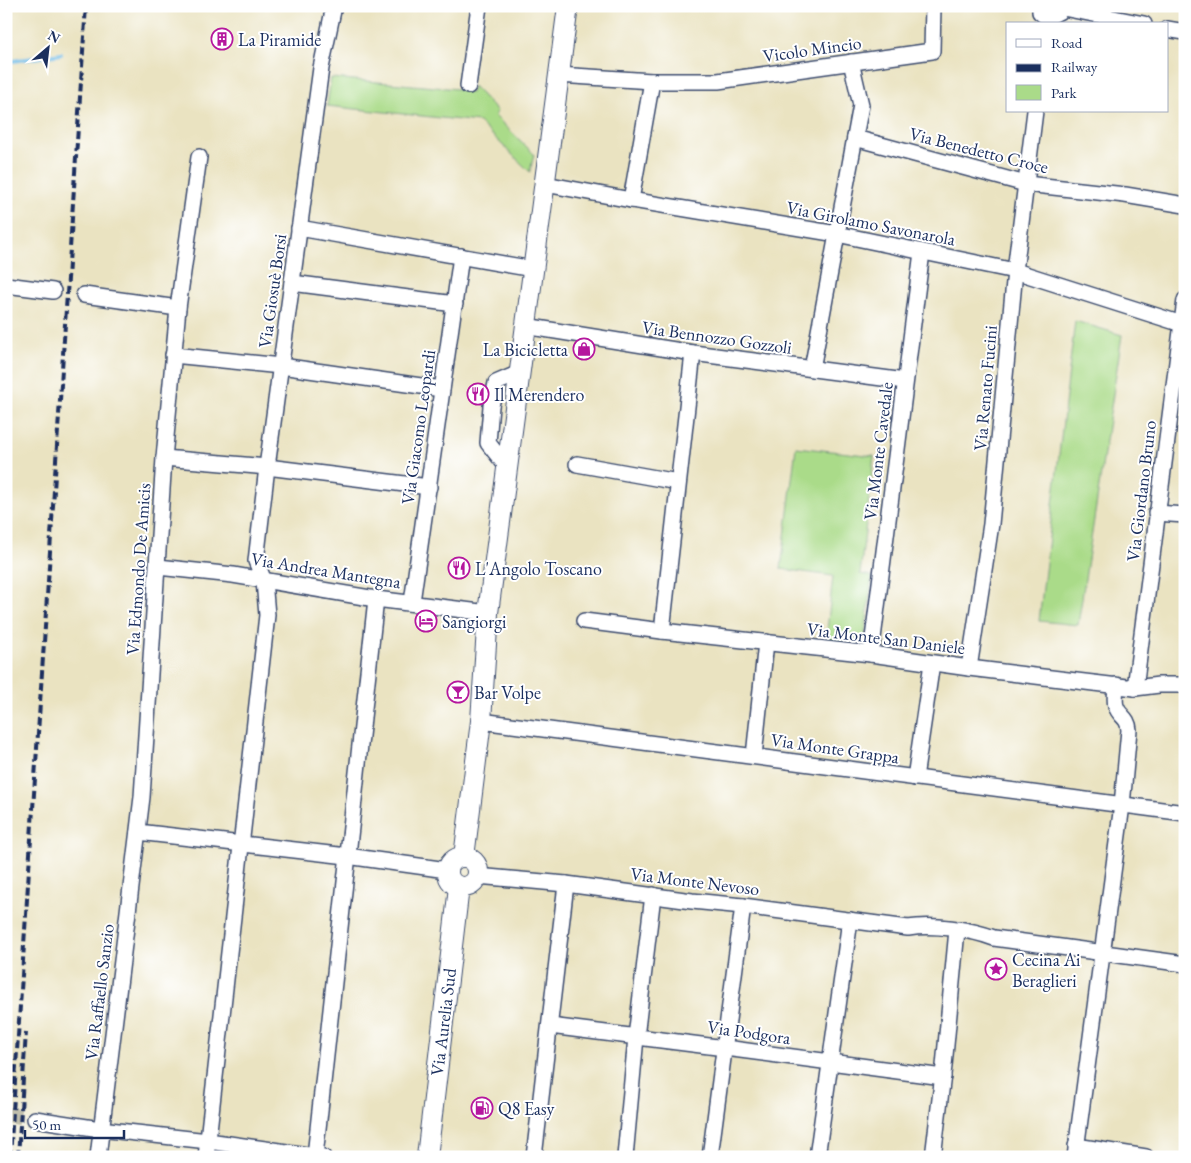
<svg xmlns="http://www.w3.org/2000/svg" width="1191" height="1163" viewBox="0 0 1191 1163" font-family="'EB Garamond',serif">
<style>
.green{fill:#aadb89;stroke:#628574}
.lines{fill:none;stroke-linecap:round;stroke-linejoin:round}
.stream{stroke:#6fbde9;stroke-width:4}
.street-tunnel{stroke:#c1bfad;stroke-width:15;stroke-dasharray:15 8;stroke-linecap:butt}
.street-casing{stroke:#3a4a6d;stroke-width:18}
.secondary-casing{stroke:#3a4a6d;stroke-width:22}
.street{stroke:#fff;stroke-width:15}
.secondary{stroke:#fff;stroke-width:20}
.rail{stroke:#1b2f5e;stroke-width:4;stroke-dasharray:8 4;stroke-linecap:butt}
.labels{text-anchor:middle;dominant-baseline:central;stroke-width:4;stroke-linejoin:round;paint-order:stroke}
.poi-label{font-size:18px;fill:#1b2f5e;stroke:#fff;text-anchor:start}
.street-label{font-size:18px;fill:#1b2f5e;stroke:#fff}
</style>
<rect width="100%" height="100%" fill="#fff"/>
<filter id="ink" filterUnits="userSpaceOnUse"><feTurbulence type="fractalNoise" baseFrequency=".02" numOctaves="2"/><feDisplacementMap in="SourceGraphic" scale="10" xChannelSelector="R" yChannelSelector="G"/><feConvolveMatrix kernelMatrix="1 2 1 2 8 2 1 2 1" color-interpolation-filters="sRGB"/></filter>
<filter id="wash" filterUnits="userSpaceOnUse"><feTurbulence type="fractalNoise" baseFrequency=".0096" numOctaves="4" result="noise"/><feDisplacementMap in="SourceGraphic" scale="20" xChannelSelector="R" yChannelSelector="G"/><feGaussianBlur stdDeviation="1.12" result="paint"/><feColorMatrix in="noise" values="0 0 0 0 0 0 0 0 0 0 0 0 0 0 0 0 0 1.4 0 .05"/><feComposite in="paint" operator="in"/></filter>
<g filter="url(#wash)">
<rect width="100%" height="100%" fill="#eae3c1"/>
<!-- green -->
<g class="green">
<path d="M331 78 458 89 471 93 473 86 497 111 495 116 534 154 530 172 479 122 327 106Z"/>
<path d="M1075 321 1122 335 1078 625 1039 621Z"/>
<path d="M796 447 874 456 860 574 872 576 864 644 826 639 833 576 781 569Z"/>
</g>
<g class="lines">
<!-- stream -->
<path class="stream" d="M6 62 61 54"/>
</g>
</g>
<g filter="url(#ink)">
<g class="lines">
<!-- street-tunnel -->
<path class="street-tunnel" d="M6 1114 35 1119"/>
<!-- street casing -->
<g class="street-casing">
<g id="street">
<path d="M1040 6V12L1047 18 1060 11 1064 6"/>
<path d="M1063 8 1144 24"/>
<path d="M1167 29 1185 32"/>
<path d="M558 75 652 81H718L932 51 933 6"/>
<path d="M468 86 479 6"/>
<path d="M855 138 1026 184 1125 195 1185 205"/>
<path d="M545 184 631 200 837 234 1015 271 1185 325"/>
<path d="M631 200 652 81"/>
<path d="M299 228 533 269"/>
<path d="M292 283 455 304"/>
<path d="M6 285 53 291"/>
<path d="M84 295 178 308"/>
<path d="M525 326 693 353 905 381"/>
<path d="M173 355 281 366 442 389"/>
<path d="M812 369 861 105 851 62"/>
<path d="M164 458 267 467 429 487"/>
<path d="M577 464 678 482"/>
<path d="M507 467 488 443 491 406 496 383 519 373"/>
<path d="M1156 513 1185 515"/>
<path d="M158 567 233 575 376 599 488 613"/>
<path d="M412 602 461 256"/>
<path d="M584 621 662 631 871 654 969 668 1135 688 1159 685H1185"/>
<path d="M662 631 693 353"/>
<path d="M871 654 922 252"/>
<path d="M969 668 991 524 1015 271 1035 111"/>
<path d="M1135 688 1185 300"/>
<path d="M481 721 1185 813"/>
<path d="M754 756 766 642"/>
<path d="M915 778 932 663"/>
<path d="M138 832 347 856 447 870"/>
<path d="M477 876 566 884 692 901 743 906 908 928C933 924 970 929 994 938L1185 964"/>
<path d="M550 1026 725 1048 943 1077"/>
<path d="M35 1119 100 1129 208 1141 323 1157"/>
<path d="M1076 1146 1146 1157"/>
<path d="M315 1156 376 599"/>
<path d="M98 1157 142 797 164 458 178 308 199 157"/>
<path d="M206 1157 267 615 264 581 256 561 267 467 321 68 334 6"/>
<path d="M534 1157 566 884"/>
<path d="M625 1157 636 1037 653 895"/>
<path d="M710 1157 743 906"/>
<path d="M817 1157 850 920"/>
<path d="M933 1157 944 1066 957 930"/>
<path d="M1075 1157 1122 805 1129 730C1128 716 1119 717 1116 706 1114 700 1116 691 1116 685"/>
</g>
</g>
<!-- secondary casing -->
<g class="secondary-casing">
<g id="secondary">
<circle cx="463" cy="872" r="15"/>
<path d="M464 857 481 721 488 613 568 6"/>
<path d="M427 1157 459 887"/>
</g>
</g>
<!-- street -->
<use href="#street" class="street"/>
<!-- secondary -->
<use href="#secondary" class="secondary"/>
<!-- rail -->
<g class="rail">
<path d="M10 1157 86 6"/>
<path d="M18 1157 26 1032"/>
</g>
</g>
</g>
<!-- icons -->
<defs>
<g id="building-ring" transform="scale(1.125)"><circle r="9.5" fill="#fff" stroke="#b5179e" stroke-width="1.5"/><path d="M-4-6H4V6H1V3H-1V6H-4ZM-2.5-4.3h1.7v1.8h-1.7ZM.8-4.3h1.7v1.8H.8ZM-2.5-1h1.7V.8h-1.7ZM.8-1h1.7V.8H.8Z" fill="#b5179e"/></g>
<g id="shop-ring" transform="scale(1.125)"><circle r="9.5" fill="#fff" stroke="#b5179e" stroke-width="1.5"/><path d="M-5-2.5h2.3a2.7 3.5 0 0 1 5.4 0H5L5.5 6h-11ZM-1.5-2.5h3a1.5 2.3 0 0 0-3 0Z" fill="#b5179e"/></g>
<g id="restaurant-ring" transform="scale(1.125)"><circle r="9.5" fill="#fff" stroke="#b5179e" stroke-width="1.5"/><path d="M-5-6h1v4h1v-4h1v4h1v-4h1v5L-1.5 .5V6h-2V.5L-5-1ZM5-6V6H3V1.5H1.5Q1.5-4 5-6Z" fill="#b5179e"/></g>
<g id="hotel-ring" transform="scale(1.125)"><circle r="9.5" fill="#fff" stroke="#b5179e" stroke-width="1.5"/><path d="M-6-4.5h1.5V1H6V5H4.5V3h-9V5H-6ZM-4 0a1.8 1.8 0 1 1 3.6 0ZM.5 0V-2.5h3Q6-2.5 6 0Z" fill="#b5179e"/></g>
<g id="bar-ring" transform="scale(1.125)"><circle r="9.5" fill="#fff" stroke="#b5179e" stroke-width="1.5"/><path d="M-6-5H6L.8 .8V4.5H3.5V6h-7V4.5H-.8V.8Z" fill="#b5179e"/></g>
<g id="sight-ring" transform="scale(1.125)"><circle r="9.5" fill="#fff" stroke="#b5179e" stroke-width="1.5"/><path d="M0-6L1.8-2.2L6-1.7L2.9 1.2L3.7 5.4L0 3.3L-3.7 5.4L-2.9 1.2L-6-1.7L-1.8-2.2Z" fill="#b5179e"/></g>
<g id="fuel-ring" transform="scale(1.125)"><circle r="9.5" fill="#fff" stroke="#b5179e" stroke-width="1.5"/><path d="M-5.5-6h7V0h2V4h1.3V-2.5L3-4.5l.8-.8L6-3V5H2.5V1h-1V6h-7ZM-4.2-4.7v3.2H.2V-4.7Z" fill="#b5179e"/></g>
</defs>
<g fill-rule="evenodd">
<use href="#building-ring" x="222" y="39"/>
<use href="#shop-ring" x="584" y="349"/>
<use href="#restaurant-ring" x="478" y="394"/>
<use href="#restaurant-ring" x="459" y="568"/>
<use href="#hotel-ring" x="426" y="621"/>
<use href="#bar-ring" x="458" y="692"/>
<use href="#sight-ring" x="996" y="969"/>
<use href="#fuel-ring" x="482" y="1108"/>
</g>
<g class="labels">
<!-- poi labels -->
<g class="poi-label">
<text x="238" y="39">La Piramide</text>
<text x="568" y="349" text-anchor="end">La Bicicletta</text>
<text x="494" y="394">Il Merendero</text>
<text x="475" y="568">L'Angolo Toscano</text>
<text x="442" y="621">Sangiorgi</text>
<text x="474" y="692">Bar Volpe</text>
<text x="1012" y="959">Cecina Ai<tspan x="1012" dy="21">Beraglieri</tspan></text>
<text x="498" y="1108">Q8 Easy</text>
</g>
<!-- street labels -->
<g class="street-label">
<text transform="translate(812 49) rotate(-8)">Vicolo Mincio</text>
<text transform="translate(979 150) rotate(14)">Via Benedetto Croce</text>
<text transform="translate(871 223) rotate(11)">Via Girolamo Savonarola</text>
<text transform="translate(272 291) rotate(-82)">Via Giosuè Borsi</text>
<text transform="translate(717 337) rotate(8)">Via Bennozzo Gozzoli</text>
<text transform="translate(985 388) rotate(-85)">Via Renato Fucini</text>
<text transform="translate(418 427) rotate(-82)">Via Giacomo Leopardi</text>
<text transform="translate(878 451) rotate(-83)">Via Monte Cavedale</text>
<text transform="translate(1141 491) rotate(-83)">Via Giordano Bruno</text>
<text transform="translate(138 569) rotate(-86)">Via Edmondo De Amicis</text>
<text transform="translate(326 570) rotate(9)">Via Andrea Mantegna</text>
<text transform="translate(886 638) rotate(7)">Via Monte San Daniele</text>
<text transform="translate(835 748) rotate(8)">Via Monte Grappa</text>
<text transform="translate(695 881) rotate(7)">Via Monte Nevoso</text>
<text transform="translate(99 992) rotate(-83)">Via Raffaello Sanzio</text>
<text transform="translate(443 1022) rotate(-83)">Via Aurelia Sud</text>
<text transform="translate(749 1032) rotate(8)">Via Podgora</text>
</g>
</g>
<!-- margin -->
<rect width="1191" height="1163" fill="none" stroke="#fff" stroke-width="25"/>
<!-- legend -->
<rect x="1006" y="22" width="162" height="90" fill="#ffffff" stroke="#a4acbf"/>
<rect x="1016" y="39" width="25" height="8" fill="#ffffff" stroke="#a4acbf"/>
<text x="1051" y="48" font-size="15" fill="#1b2f5e">Road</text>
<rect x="1016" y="64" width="25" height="8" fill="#1b2f5e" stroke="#a4acbf"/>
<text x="1051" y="72" font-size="15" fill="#1b2f5e">Railway</text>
<rect x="1016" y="85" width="25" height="15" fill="#aadb89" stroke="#a4acbf"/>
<text x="1051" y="98" font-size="15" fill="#1b2f5e">Park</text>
<!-- north arrow -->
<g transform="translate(48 48) rotate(28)" stroke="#ffffff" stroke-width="4" paint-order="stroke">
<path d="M0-4L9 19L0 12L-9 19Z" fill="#1b2f5e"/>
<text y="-8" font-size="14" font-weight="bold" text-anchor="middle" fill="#1b2f5e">N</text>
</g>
<!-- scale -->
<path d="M25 1130v8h99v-8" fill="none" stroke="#1b2f5e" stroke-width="2.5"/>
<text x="32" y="1130" font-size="15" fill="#1b2f5e" stroke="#ffffff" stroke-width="4" paint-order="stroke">50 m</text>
</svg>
